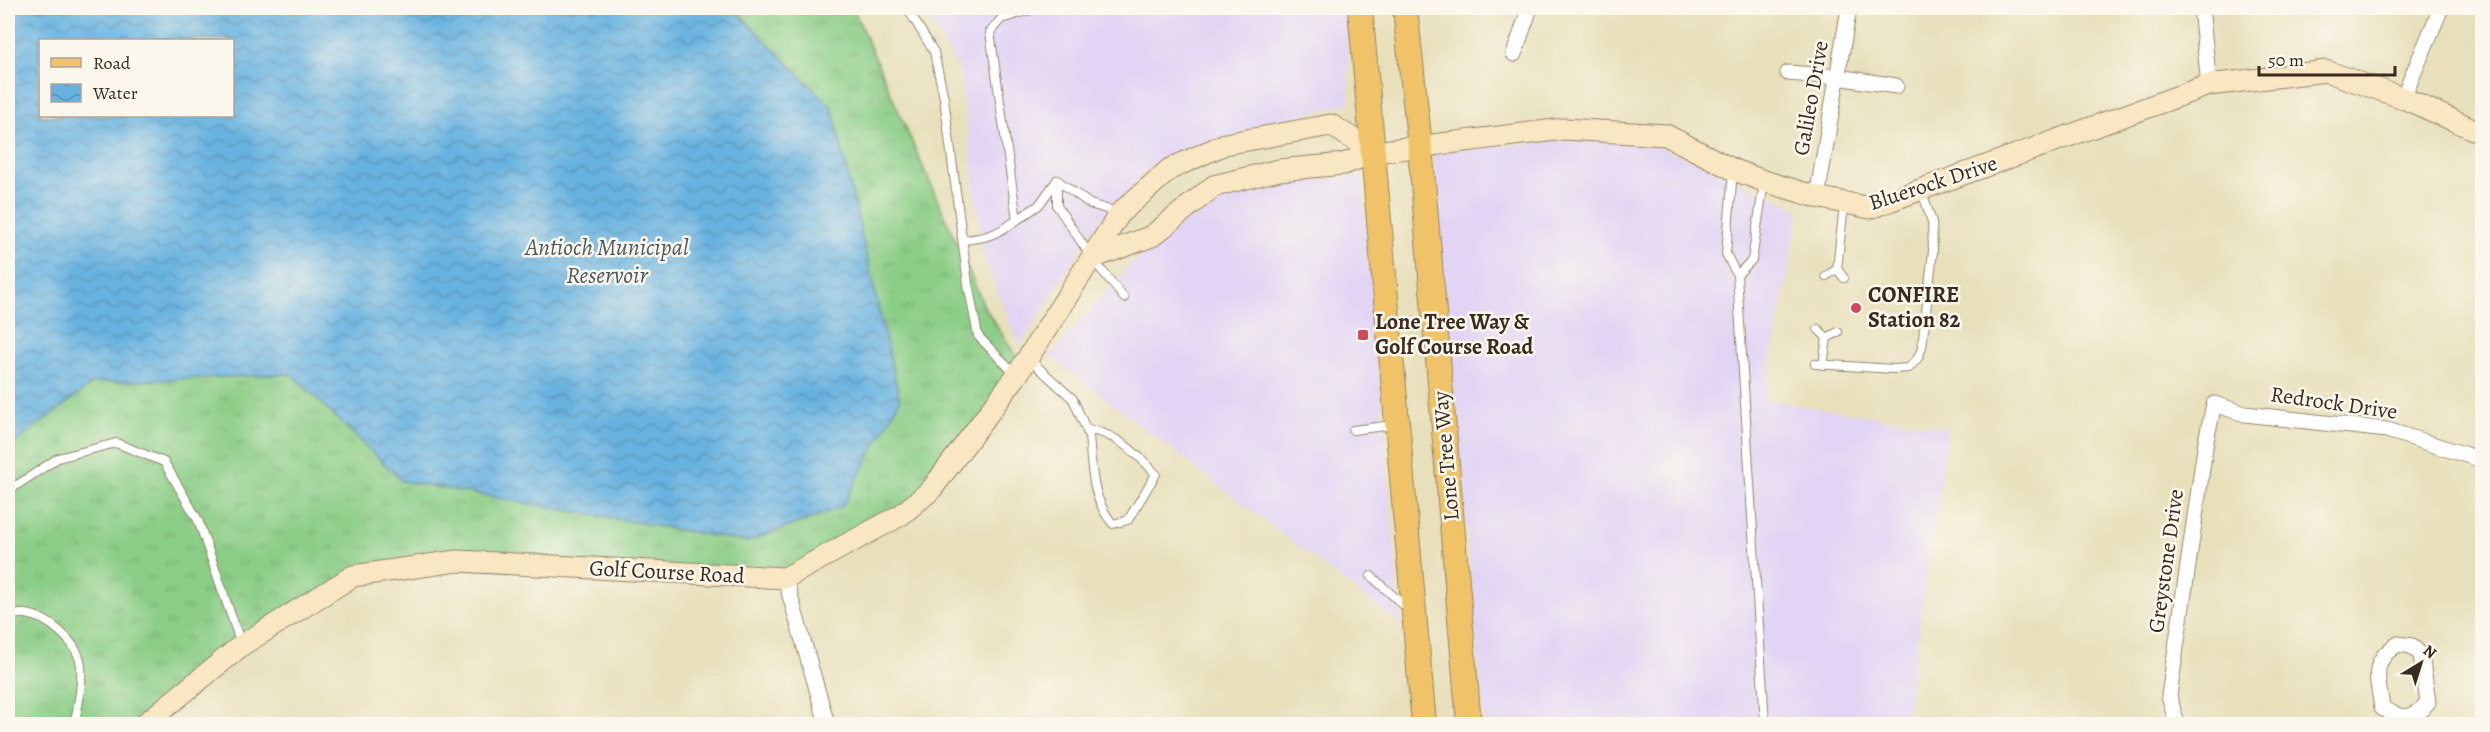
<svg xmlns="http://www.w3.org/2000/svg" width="2490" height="732" viewBox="0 0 2490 732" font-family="Alegreya,serif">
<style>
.built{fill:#e1d4f4}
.grass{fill:url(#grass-tufts);stroke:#627c52;stroke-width:1.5;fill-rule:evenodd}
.water{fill:url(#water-waves);stroke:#526e7f;stroke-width:1.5;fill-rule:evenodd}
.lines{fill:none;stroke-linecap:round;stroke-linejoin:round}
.lane-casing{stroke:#92856c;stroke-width:10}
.street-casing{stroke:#92856c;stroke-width:17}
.secondary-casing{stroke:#92856c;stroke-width:23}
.primary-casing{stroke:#92856c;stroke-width:26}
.lane{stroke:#fff;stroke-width:8}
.street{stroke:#fff;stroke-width:15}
.secondary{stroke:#f9e7c3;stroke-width:21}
.primary{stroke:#f1c369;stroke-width:24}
.poi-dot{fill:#d1495b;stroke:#fbf7ec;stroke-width:2}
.labels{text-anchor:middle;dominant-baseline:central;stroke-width:5;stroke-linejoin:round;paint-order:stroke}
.street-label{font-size:22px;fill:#3b2a1e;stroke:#fbf7ec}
.poi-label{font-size:22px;font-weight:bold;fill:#3b2a1e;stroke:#fbf7ec;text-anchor:start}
.water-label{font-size:24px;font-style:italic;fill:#4b5a62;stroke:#fbf7ec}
</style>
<defs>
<pattern id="grass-tufts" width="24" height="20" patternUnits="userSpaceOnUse" patternTransform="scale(1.5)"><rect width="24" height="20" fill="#8acd86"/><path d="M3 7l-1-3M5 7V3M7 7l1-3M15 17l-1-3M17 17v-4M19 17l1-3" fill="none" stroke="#78b073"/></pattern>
<pattern id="water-waves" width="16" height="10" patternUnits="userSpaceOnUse" patternTransform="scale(1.5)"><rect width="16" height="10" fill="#68b2e0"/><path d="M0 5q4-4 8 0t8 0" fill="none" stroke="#5791b5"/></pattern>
</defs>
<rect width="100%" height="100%" fill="#fbf7ec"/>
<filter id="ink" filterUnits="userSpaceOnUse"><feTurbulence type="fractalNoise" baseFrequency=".0167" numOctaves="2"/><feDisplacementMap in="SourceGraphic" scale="12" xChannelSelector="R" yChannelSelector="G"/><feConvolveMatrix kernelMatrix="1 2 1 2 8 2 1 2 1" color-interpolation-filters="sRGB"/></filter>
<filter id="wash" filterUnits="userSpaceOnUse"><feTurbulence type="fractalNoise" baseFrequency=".008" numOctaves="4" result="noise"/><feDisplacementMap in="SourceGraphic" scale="24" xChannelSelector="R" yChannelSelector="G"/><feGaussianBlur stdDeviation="1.35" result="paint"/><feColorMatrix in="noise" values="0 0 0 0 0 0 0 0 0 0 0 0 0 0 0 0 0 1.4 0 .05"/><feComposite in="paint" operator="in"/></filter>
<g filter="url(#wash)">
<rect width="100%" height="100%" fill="#e8e0bb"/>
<!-- built -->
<g class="built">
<path d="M922 8H1347L1349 103 1259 126 1142 174 1092 230 1020 346 983 256 960 72Z"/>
<path d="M1607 137 1648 143 1691 159 1799 210 1764 400 1948 428 1905 724H1484L1433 152Z"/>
<path d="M1362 177 1401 625 1050 356 1128 266 1185 221 1255 182Z"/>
</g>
<!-- grass -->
<path class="grass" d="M8 8H853L985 308 1023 367 931 490 785 578 457 561 353 576 242 645 128 724H8ZM40 40H232V116H40Z"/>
<!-- water -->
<path class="water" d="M8 8H733L832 107 900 400 842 507 747 542 402 481 291 374 93 383 8 448ZM40 40H232V116H40Z"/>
</g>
<g filter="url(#ink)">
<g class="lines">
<!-- lane casing -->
<g class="lane-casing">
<g id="lane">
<path d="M907 8 934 52 944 98 968 284 978 336 1016 375"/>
<path d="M1037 8 1001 19 990 32 1017 220 1039 205 1057 180"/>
<path d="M1733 171 1726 254 1737 275 1765 724"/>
<path d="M1057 180V206L1092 258 1124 298"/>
<path d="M1057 180 1090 204 1119 213"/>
<path d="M1844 205 1837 269 1844 278"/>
<path d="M963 240C987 238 997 234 1017 220"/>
<path d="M1737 275 1752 260 1764 182"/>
<path d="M1826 276 1837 269"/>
<path d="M1818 329 1827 338"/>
<path d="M1029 359 1073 399 1089 436C1092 468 1091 498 1113 524L1128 520 1156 474C1139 455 1113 431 1087 430"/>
<path d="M1815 364 1894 369 1909 368 1918 358 1922 347 1933 251 1932 222 1922 191"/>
<path d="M1823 365 1827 338 1838 332"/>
<path d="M1353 430 1393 425"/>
<path d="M8 491 58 458 116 443 164 462 198 520 241 644"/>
<path d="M1371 576 1408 609"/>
<path d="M8 616C13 615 20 613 26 614 48 617 74 640 80 660 84 675 78 709 74 724"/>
</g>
</g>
<!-- street casing -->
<g class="street-casing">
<g id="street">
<path d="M2201 8 2209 85"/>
<path d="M1514 54 1530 8"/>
<path d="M1788 73 1838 77 1896 86"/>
<path d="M2403 98 2441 8"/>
<path d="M1817 197 1849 8"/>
<path d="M785 578 827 724"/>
<path d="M2398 644 2412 646 2421 655 2428 702C2413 721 2402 720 2382 708 2378 678 2369 662 2398 644Z"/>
<path d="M2177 724 2169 696 2206 441 2214 404 2245 414 2387 430 2482 460"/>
</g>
</g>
<!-- secondary casing -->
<g class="secondary-casing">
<g id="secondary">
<path d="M1092 258 1152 236 1214 186 1279 170 1344 164 1374 152 1564 129 1666 135 1734 170 1764 181 1817 197 1870 208 2209 85 2326 71 2403 98 2482 133"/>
<path d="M145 724 242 645 353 576 457 561 785 578 901 515 931 490 1017 375 1120 213 1170 169 1225 144 1331 125 1374 152"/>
</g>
</g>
<!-- primary casing -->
<g class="primary-casing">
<g id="primary">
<path d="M1360 8 1424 724"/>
<path d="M1405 8 1420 147 1469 724"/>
</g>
</g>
<!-- lane -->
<use href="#lane" class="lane"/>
<!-- street -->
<use href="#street" class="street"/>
<!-- secondary -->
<use href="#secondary" class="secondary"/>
<!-- primary -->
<use href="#primary" class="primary"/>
</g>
</g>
<!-- markers -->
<g class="poi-dot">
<circle cx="1856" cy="308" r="6"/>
<rect x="1357" y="329" width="12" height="12" rx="3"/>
</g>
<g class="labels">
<!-- street labels -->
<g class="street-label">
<text transform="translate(1811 98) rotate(-80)">Galileo Drive</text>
<text transform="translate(1933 183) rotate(-18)">Bluerock Drive</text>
<text transform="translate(2334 403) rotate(8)">Redrock Drive</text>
<text transform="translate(1446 456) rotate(-95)">Lone Tree Way</text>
<text transform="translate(2166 561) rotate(-82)">Greystone Drive</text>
<text transform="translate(667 572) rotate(3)">Golf Course Road</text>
</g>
<!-- poi labels -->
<g class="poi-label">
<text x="1868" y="295">CONFIRE<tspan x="1868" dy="25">Station 82</tspan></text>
<text x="1375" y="322">Lone Tree Way &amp;<tspan x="1375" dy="25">Golf Course Road</tspan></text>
</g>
<!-- water labels -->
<g class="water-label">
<text x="607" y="247">Antioch Municipal<tspan x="607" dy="28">Reservoir</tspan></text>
</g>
</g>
<!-- margin -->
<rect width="2490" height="732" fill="none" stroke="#fbf7ec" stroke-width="30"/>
<!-- legend -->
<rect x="39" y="39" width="195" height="78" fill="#fbf7ec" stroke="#aea59a" stroke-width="1.5"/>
<rect x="51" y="58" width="30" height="9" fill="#f1c369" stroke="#aea59a" stroke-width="1.5"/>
<text x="93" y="69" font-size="18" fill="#3b2a1e">Road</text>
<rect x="51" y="84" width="30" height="18" fill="url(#water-waves)" stroke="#aea59a" stroke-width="1.5"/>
<text x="93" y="99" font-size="18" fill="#3b2a1e">Water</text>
<!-- north arrow -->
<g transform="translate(2421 663) rotate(38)" stroke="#fbf7ec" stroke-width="4.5" paint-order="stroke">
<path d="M0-4.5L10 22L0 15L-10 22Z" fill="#3b2a1e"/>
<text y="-9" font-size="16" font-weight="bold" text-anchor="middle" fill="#3b2a1e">N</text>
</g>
<!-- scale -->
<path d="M2259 66v9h136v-9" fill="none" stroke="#3b2a1e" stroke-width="3"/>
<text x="2268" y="66" font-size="18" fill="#3b2a1e" stroke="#fbf7ec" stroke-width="4.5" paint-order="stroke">50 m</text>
</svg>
